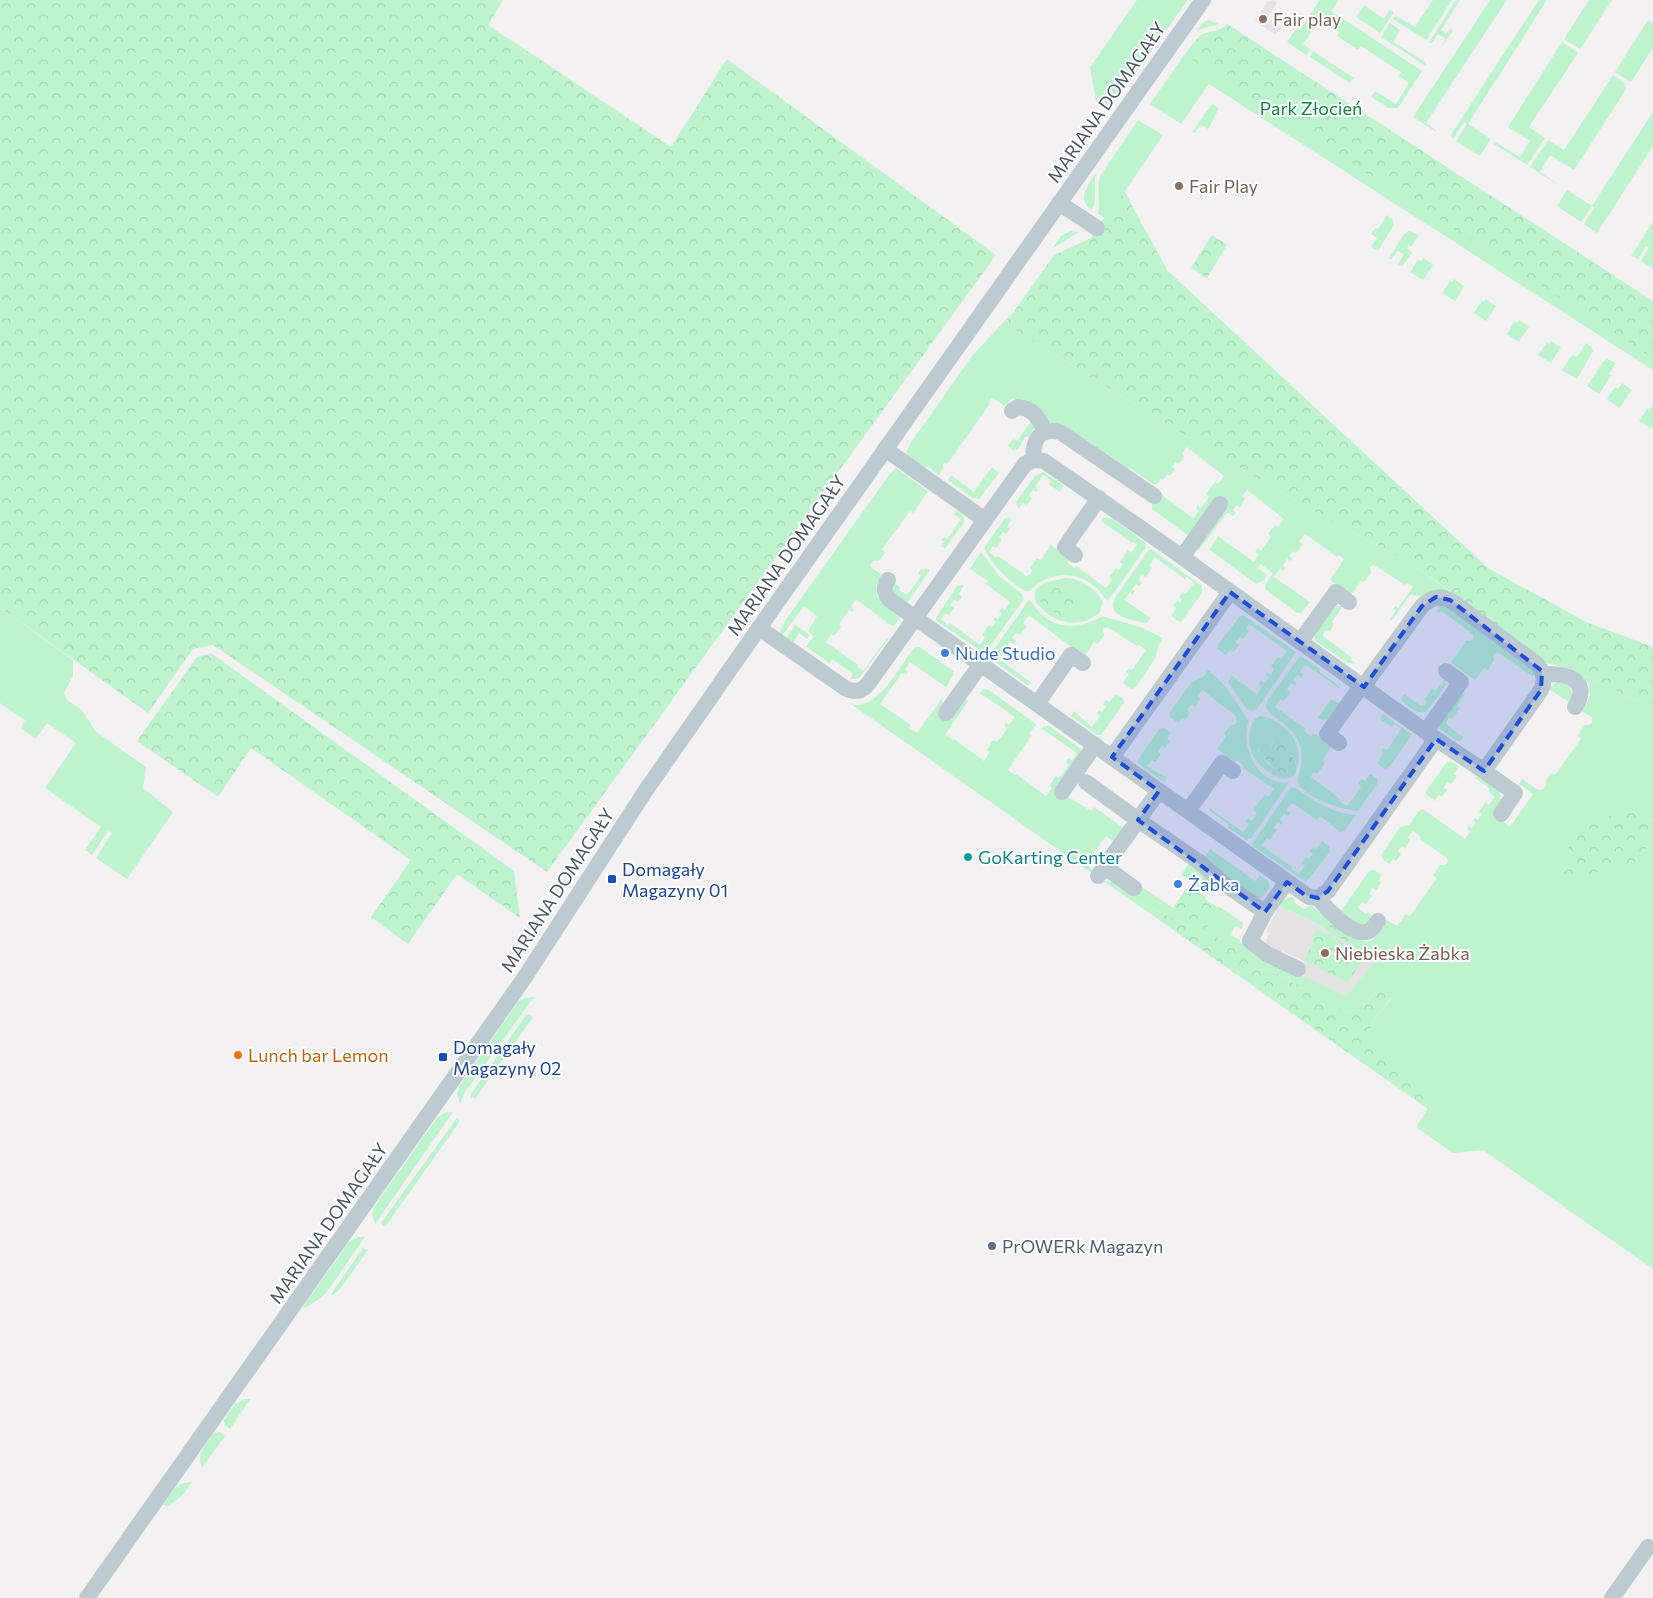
<svg xmlns="http://www.w3.org/2000/svg" width="1653" height="1598" viewBox="0 0 1653 1598" font-family="Commissioner,sans-serif">
<style>
.education{fill:#e5e2e4}
.green{fill:#bdf4ce}
.forest{fill:url(#forest-crowns)}
.lines{fill:none;stroke-linecap:round;stroke-linejoin:round}
.minor{stroke:#becad2;stroke-width:16}
.marked{fill:#1d4ed8;fill-opacity:0.2;stroke:#1d4ed8;stroke-width:4;stroke-dasharray:10 6;stroke-linejoin:round}
.education-dot{fill:#8d6e63;stroke:#fff;stroke-width:2}
.shop-dot{fill:#3f7fe0;stroke:#fff;stroke-width:2}
.culture-dot{fill:#0f9aa8;stroke:#fff;stroke-width:2}
.transit-dot{fill:#1a4fb4;stroke:#fff;stroke-width:2}
.food-dot{fill:#e8710a;stroke:#fff;stroke-width:2}
.service-dot{fill:#5c6f8a;stroke:#fff;stroke-width:2}
.labels{text-anchor:middle;dominant-baseline:central;stroke-width:4;stroke-linejoin:round;paint-order:stroke}
.education-label{font-size:18px;fill:#785e54;stroke:#fff;text-anchor:start}
.street-label{font-size:18px;fill:#475761;stroke:#fff}
.park-label{font-size:18px;fill:#0e8640;stroke:#fff}
.shop-label{font-size:18px;fill:#366cbe;stroke:#fff;text-anchor:start}
.culture-label{font-size:18px;fill:#0d838f;stroke:#fff;text-anchor:start}
.transit-label{font-size:18px;fill:#164399;stroke:#fff;text-anchor:start}
.food-label{font-size:18px;fill:#c56008;stroke:#fff;text-anchor:start}
.service-label{font-size:18px;fill:#4e5e75;stroke:#fff;text-anchor:start}
</style>
<defs>
<pattern id="forest-crowns" width="20" height="18" patternUnits="userSpaceOnUse" patternTransform="scale(1.25)"><rect width="20" height="18" fill="#bdf4ce"/><path d="M2 6a3 3 0 1 1 6 0M12 15a3 3 0 1 1 6 0" fill="none" stroke="#a4d3b3"/></pattern>
</defs>
<rect width="100%" height="100%" fill="#f4f1f2"/>
<!-- education -->
<g class="education">
<path d="M1273 0 1277 3 1268 17 1281 26 1276 35 1255 21 1267 2Z"/>
<path d="M1279 906 1314 922 1377 961 1346 996 1297 974 1304 961 1282 951 1280 954 1265 944 1269 934 1266 932Z"/>
</g>
<!-- green -->
<g class="green">
<path d="M1137 0H1188L1110 109 1097 106 1090 67Z"/>
<path d="M1320 0H1339L1331 11 1422 71 1398 108H1389L1371 97 1375 91 1396 104 1409 83 1399 76 1401 72 1361 46 1358 50 1337 36 1339 32 1320 19 1303 44 1310 49 1306 55 1287 42 1296 29 1299 31Z"/>
<path d="M1433 0H1452L1426 40 1393 19 1397 14 1396 16 1415 27Z"/>
<path d="M1456 0H1460L1441 30 1446 34 1450 28 1453 31 1439 50 1446 39 1438 34 1431 44 1429 42Z"/>
<path d="M1490 0H1507L1426 123 1436 130 1435 131 1413 117Z"/>
<path d="M1539 0H1547L1468 124 1491 139 1480 156 1456 141 1467 124 1464 122 1453 139 1450 136Z"/>
<path d="M1589 0H1612L1580 49 1564 39Z"/>
<path d="M1364 5 1384 19 1390 10 1394 12 1380 33 1356 17Z"/>
<path d="M1208 20 1219 24 1197 30 1202 23Z"/>
<path d="M1648 20 1653 23V48L1631 82 1615 72Z"/>
<path d="M1390 23 1400 30 1393 42 1424 61 1426 66 1381 37Z"/>
<path d="M1562 42 1578 53 1529 127 1545 138 1527 165 1494 144 1495 142 1520 157 1530 141 1508 127Z"/>
<path d="M1313 51 1354 78 1350 83 1310 57Z"/>
<path d="M1184 55 1222 79 1653 335V370L1209 84 1181 124 1150 104Z"/>
<path d="M1613 75 1625 84 1624 86 1627 88 1574 170 1550 155 1540 172 1563 188 1530 167 1548 140 1564 150Z"/>
<path d="M1212 104 1219 108 1208 129 1201 125 1195 133 1192 132Z"/>
<path d="M1653 112V146L1597 233 1584 224 1594 208 1592 206 1581 222 1557 206 1567 190 1592 206Z"/>
<path d="M1138 120 1163 135 1125 191 1104 218 1098 214C1101 201 1096 188 1100 176Z"/>
<path d="M1096 173C1093 185 1098 199 1092 210 1076 200 1088 184 1096 173Z"/>
<path d="M1387 215 1393 220 1394 225 1378 251 1371 247 1377 238 1371 234 1375 228 1378 229Z"/>
<path d="M1653 222V269L1641 261 1649 247 1646 246 1638 259 1631 256Z"/>
<path d="M1071 231 1079 232 1053 248 1061 236Z"/>
<path d="M1409 231 1419 235 1411 247 1409 245 1407 248 1412 252 1402 267 1398 264 1404 254 1397 251 1391 260 1389 258 1404 234Z"/>
<path d="M1423 258 1433 265 1423 280 1410 272 1418 260 1421 261Z"/>
<path d="M1454 279 1464 286 1455 301 1442 293 1450 281 1452 282Z"/>
<path d="M1486 299 1496 306 1486 321 1474 313 1482 301 1484 302Z"/>
<path d="M1012 313 1005 324 1188 437 1310 509 1414 565 1474 610 1566 667H1569L1634 700 1653 707V822L1641 813 1644 853 1653 838V1269L1483 1150 1453 1153 1416 1127 1428 1109 1386 1057 1375 1049 1369 1035 1373 1020 1392 998 1378 991 1357 1009 1347 1012 1246 957 1234 946 1125 896 1103 881 1139 885 1173 908 1189 885 1206 897 1205 899 1217 907 1218 906 1243 923 1242 929 1235 926 1231 935 1240 940V942L1267 960 1346 996 1376 961 1314 922 1279 906C1283 901 1286 897 1293 897L1295 903 1304 909 1311 905C1322 914 1355 946 1370 941 1377 938 1383 926 1387 920L1397 926 1406 914 1410 916 1437 878 1433 875 1440 865H1446L1448 861 1447 858 1420 839 1421 837 1413 831 1408 837 1411 840 1405 848 1402 846 1398 851 1401 854 1396 861 1393 859 1389 864 1383 860 1381 855 1400 827 1409 825 1419 811 1423 809 1465 839 1470 832 1467 829 1469 826 1472 828 1476 823 1473 820 1475 818 1478 820 1482 814 1479 812 1486 802 1489 805 1495 797 1488 791 1490 789 1474 777H1480L1499 791C1502 799 1500 810 1500 819L1510 827 1533 794 1519 784 1523 778 1525 781 1538 790 1544 789 1546 785 1545 782 1551 773 1555 775 1581 739 1577 736 1585 725H1589L1592 723V717L1582 711 1590 696 1589 684 1584 677 1570 669 1544 662 1424 595 1415 596 1411 594 1393 619 1389 621 1396 611 1393 609 1395 606 1398 608 1413 587 1407 583 1405 585 1374 565 1370 567 1371 573 1364 582 1361 581 1351 595 1330 580 1344 559 1339 555 1337 557 1305 534 1299 541 1303 544 1296 553 1293 551 1289 556 1292 559 1290 561 1287 559 1283 565 1286 568 1283 571 1280 569 1274 577 1310 602 1301 613H1297L1265 589V586L1273 573 1260 564 1258 568 1267 575 1264 580 1256 584 1210 550 1211 547 1218 536 1254 562 1259 555 1255 552 1258 548 1261 551 1271 537 1268 534 1275 525 1278 527 1284 519 1247 490 1242 496 1245 499 1240 507 1236 505 1233 510 1236 513 1233 516 1228 513 1225 515 1199 550 1196 549 1189 536 1152 509V503L1159 493 1193 518 1199 511 1196 509 1198 505 1201 508 1209 497 1206 494 1215 482 1218 484 1224 476 1187 447 1182 454 1184 456 1179 464 1176 462 1172 467 1175 469 1170 476 1167 474 1163 480 1161 479 1157 484H1153L1130 468 1127 471 1052 424 1020 400 1012 399 1005 406 992 398 990 400 989 405 948 463 943 464V469L939 475 927 466 924 470 905 456 910 444 972 356Z"/>
<path d="M1519 320 1529 327 1519 342 1507 334 1514 322 1517 323Z"/>
<path d="M1551 341 1561 347 1551 363 1538 355 1547 342 1549 344Z"/>
<path d="M1586 343 1591 347 1593 351 1577 379 1562 370 1572 355 1577 357Z"/>
<path d="M1607 359 1616 363 1609 374 1611 376 1599 394 1587 386 1603 362Z"/>
<path d="M1622 383 1632 390 1619 408 1607 399 1615 387 1618 389Z"/>
<path d="M1653 404V426L1651 429 1639 421 1647 409 1649 410Z"/>
<path d="M1022 412 1032 418 1035 426 1029 437H1025L1019 448 1014 451 1008 446 1013 439 1017 441 1031 421 1021 414Z"/>
<path d="M992 467 999 473 979 499 973 498 948 480 951 475 974 492Z"/>
<path d="M896 468 928 491 913 513 910 511 882 549 885 552 879 561H873L871 565 872 568 882 575 876 585 877 597 901 617 893 627 856 599 851 607 854 609 852 612 849 610 839 624 841 627 834 636 831 634 826 642 858 665 857 667 863 671 887 638 888 639 860 677 857 679H850L853 674 832 659 829 663 807 647 800 650 786 639 795 625 810 635 807 639 799 633 793 643 801 649 805 648 814 636 808 631 817 616 804 606 782 636 779 634 785 621 889 475Z"/>
<path d="M1043 472 1064 486 1060 492 1049 484 1051 481 1043 475 1035 487 1038 489 1036 492 1033 490 1029 495 1032 498 1027 505 1023 503 1019 509 1017 506 1016 502 1035 476Z"/>
<path d="M957 511 964 516V522L945 549 941 546 944 542 941 540 944 537 947 539 961 519 954 514Z"/>
<path d="M1009 517 1012 519 1007 527 1010 529 1006 534 1003 532 999 537 1002 540 996 548 993 546 989 552 996 558 998 556 1026 576 1031 574 1032 570 1030 568 1037 558 1041 560 1051 545 1069 559 1067 562 1074 568 1076 566 1106 588 1112 580 1109 577 1116 568 1119 570 1123 564 1120 562 1128 550 1131 553 1137 545 1133 542 1132 543 1101 521 1104 517 1113 519 1146 543V547L1108 601C1103 596 1098 588 1092 584 1073 570 1045 573 1030 591H1026C1008 582 993 565 984 548L1005 518Z"/>
<path d="M1151 549 1202 586V593L1181 622 1178 621 1171 616 1176 609 1173 606 1177 601 1180 603 1182 599 1179 597 1183 592 1186 594 1194 583 1187 577 1185 579 1155 557 1149 565 1152 568 1146 577 1142 575 1138 580 1142 583 1139 586 1136 584 1132 589 1135 591 1133 595 1130 592 1124 600 1151 618 1148 622 1144 623C1130 619 1106 617 1115 598L1148 551Z"/>
<path d="M981 552 1000 577 1022 594 1024 599 988 649 984 653 937 621 936 618 957 586 962 585 964 586 959 594 962 597 958 602 954 600 950 605 954 608 949 615 945 613 941 619 948 625 950 623 980 645 985 637 982 635 989 625 992 627 996 622 993 620 995 617 998 619 1002 614 999 611 1002 608 1005 610 1010 602 986 584 988 581 970 569Z"/>
<path d="M926 568 930 570 907 603 895 594 893 590 895 584 900 587 899 590 907 595 921 576 918 573 921 569 923 571Z"/>
<path d="M1065 578C1081 578 1095 588 1103 602L1100 612C1080 631 1051 623 1036 602L1039 600 1064 618H1069L1070 607 1075 600V596L1060 587 1043 583Z"/>
<path d="M1029 600C1034 603 1037 611 1042 615 1059 630 1084 628 1102 616L1140 627 1163 638 1158 646 1156 657 1136 687 1131 689 1123 683 1129 674 1126 672 1129 669 1132 670 1146 650 1139 645 1137 646 1107 627 1103 629 1104 635 1098 644 1094 642 1084 657 1029 615 1023 623 1027 626 1020 635 1016 633 1012 638 1016 641 1014 644 1010 641 1006 647 1009 650 1007 652 1004 650 998 658 1033 684 1027 685 991 659 989 656Z"/>
<path d="M1439 604 1444 605 1530 665 1537 674 1532 676 1497 652 1493 655 1494 660 1488 670 1484 668 1475 680 1451 663 1466 641H1471L1473 639 1474 635 1441 611 1439 613 1437 611Z"/>
<path d="M1337 606H1343L1332 622 1334 624 1330 631 1327 630 1324 632 1323 636 1352 658 1351 660 1357 664 1348 663 1314 640 1315 633 1335 607Z"/>
<path d="M0 607 73 660V676L64 693 67 700 82 710 95 731 146 767 143 788 173 812 127 879 96 858 112 833 108 831 92 855 85 850 101 827 45 788 76 743 47 723 36 739 21 728 25 720 0 703Z"/>
<path d="M1243 615 1296 652 1257 709 1253 711 1247 709 1228 682 1231 675 1257 694 1262 687 1258 684 1261 681 1265 683 1269 677 1265 675 1267 672 1271 675 1274 669 1271 666 1278 657 1282 659 1287 651 1249 624 1246 628 1249 631 1243 639 1240 637 1236 642 1239 645 1234 652 1230 650 1226 655 1218 649V645L1239 617Z"/>
<path d="M916 647H920L953 671 954 674 946 687 910 662 905 669 908 672 906 675 902 673 880 704 911 725 909 728 917 733 941 700 945 704 964 698 968 701 945 735 953 740 954 739 984 761 990 752 987 750 993 740 997 742 1007 729 1004 726 1006 723 1009 725 1015 717 980 693 983 689 989 690 1036 724 1029 734 1031 736 1008 770 1015 775 1016 774 1046 796 1052 788 1049 786 1056 776 1059 778 1069 765 1066 762 1068 758 1072 761 1077 753 1042 729 1043 726H1049L1081 749V753L1056 789 1091 811 1094 807 1125 829 1115 843 1106 836 1092 855 1091 854 1084 863 1095 871 1093 874 851 704C876 713 900 666 913 649Z"/>
<path d="M1300 656 1319 668 1320 672 1338 685 1340 689 1305 664 1300 672 1303 674 1301 677 1297 675 1293 680 1297 683 1295 686 1291 684 1287 689 1291 692 1284 701 1280 699 1275 707 1305 728 1304 731 1311 736 1314 733 1332 746 1322 761 1325 763 1318 773H1313L1311 777 1340 799 1339 801 1347 806 1361 787 1358 784 1361 779 1365 781 1370 774 1377 778 1378 783 1358 811C1342 810 1301 797 1297 780 1306 755 1303 739 1283 723 1277 718 1271 715 1267 710L1266 705 1267 701Z"/>
<path d="M1208 670 1226 687 1249 721C1239 747 1259 787 1289 782L1252 837 1247 840 1228 828 1227 823 1210 811 1208 807 1243 832 1249 824 1245 822 1248 818 1252 821 1257 813 1253 810 1265 794 1268 797 1274 789 1243 768 1244 766 1236 760 1235 762 1217 749 1226 736 1224 734 1230 725H1234L1237 722 1236 716 1202 690 1197 696 1200 699 1195 707 1191 705 1187 710 1190 713 1185 720 1182 718 1178 723 1170 717V712L1191 683 1204 676Z"/>
<path d="M1445 679 1446 685 1427 711C1418 716 1409 707 1402 701V698L1404 694 1421 706H1425L1427 702 1425 699 1432 689 1436 691Z"/>
<path d="M1557 682C1572 686 1574 689 1570 703L1549 689Z"/>
<path d="M1116 694 1123 699 1124 703 1101 735H1097L1071 716 1074 711 1092 727 1100 716 1097 713 1099 710 1102 712 1106 707 1103 704 1106 700 1109 702Z"/>
<path d="M1465 694 1457 706 1460 708 1453 718H1449L1446 722 1448 726 1463 737 1462 740 1457 741 1439 728V725L1461 695Z"/>
<path d="M1331 699 1340 704 1329 719 1323 720 1318 718Z"/>
<path d="M1383 714 1411 734 1410 738 1389 767 1385 769 1377 763 1384 753 1381 751 1383 748 1387 750 1401 729 1394 724 1392 727 1380 719Z"/>
<path d="M1259 716C1273 716 1292 731 1296 744 1299 751 1299 759 1298 767L1293 756 1272 742 1271 748 1259 749 1258 751 1266 762 1279 772V778C1269 773 1260 767 1254 757 1247 746 1247 723 1259 716Z"/>
<path d="M1164 728 1171 733 1167 739 1170 741 1165 748 1162 746 1158 752 1161 754 1155 762 1152 760 1147 766 1167 778 1164 782 1139 764 1137 761 1159 729Z"/>
<path d="M1451 761 1459 767 1454 774 1457 776 1451 784 1447 782 1444 788 1447 790 1442 797 1438 795 1435 801 1426 794V791L1446 763Z"/>
<path d="M1291 787C1299 788 1310 799 1318 803 1330 809 1342 814 1356 815L1345 830 1340 832 1320 816 1317 820 1292 803 1286 810 1290 813 1288 816 1284 814 1280 819 1283 822 1281 825 1278 822 1274 828 1277 830 1270 840 1267 838 1261 845 1292 867 1291 869 1299 874 1305 865 1301 863 1306 857 1309 859 1313 854 1310 851 1313 847 1316 849 1322 841 1329 846 1330 852 1306 882 1253 846 1252 844Z"/>
<path d="M1210 849 1255 881 1260 875 1268 881 1270 887 1264 895 1258 899 1227 878 1204 858Z"/>
<path d="M1189 863 1215 885 1209 894 1181 875Z"/>
<path d="M1370 870H1374L1382 875 1378 881 1381 883 1376 890 1372 888 1369 894 1372 896 1366 904 1362 902 1358 908 1366 914 1368 912 1373 916 1365 925 1358 924 1340 912Z"/>
<path d="M534 997 465 1092 460 1104 457 1094 459 1087 518 1002 525 998Z"/>
<path d="M528 1014 533 1017 475 1099 471 1097V1094L526 1015Z"/>
<path d="M446 1112H453L375 1224 372 1214 374 1207 437 1118Z"/>
<path d="M457 1118 460 1121 385 1227 381 1223Z"/>
<path d="M358 1237H365L326 1293 319 1299 305 1308 303 1307 349 1242Z"/>
<path d="M363 1248 368 1250 340 1289 333 1295 331 1294Z"/>
<path d="M244 1399H250L230 1429 225 1425 224 1420 235 1404Z"/>
<path d="M220 1432 225 1436 202 1468C196 1454 206 1445 214 1433Z"/>
<path d="M192 1482 183 1495 168 1506 163 1505C171 1493 176 1482 192 1482Z"/>
</g>
<!-- forest -->
<g class="forest">
<path d="M0 0H503L488 25 671 147 727 59 996 255 547 872 213 645 193 649 148 713 0 607Z"/>
<path d="M1227 24 1653 301V358L1184 55 1200 35C1210 30 1219 33 1227 24Z"/>
<path d="M1125 191 1133 208 1168 271 1488 568 1586 622 1653 647V707L1634 700 1569 667H1566L1519 642 1414 565 1310 509 1188 437 1005 324 1054 255 1091 238 1104 218Z"/>
<path d="M1212 235 1227 245 1207 278 1191 268Z"/>
<path d="M1043 583 1060 587 1075 596V600L1070 607 1072 613 1069 618C1060 619 1046 607 1040 601L1036 602C1033 593 1036 588 1043 583Z"/>
<path d="M211 653 514 871 520 918 457 874 408 944 371 917 411 860 251 748 218 797 137 741 197 657Z"/>
<path d="M1274 739C1286 744 1292 754 1297 766L1295 775 1286 779 1279 778V772L1258 753 1261 748H1271Z"/>
<path d="M1628 810 1641 813 1653 822V838L1644 853 1634 863 1575 878 1557 872 1573 840 1590 823Z"/>
<path d="M1186 889 1218 911 1205 930 1173 908Z"/>
<path d="M1125 896 1234 946 1246 957 1347 1012 1357 1009 1378 991 1390 988 1392 997 1373 1020 1369 1035 1375 1049 1421 1080 1428 1109Z"/>
<path d="M1332 923 1371 948V953L1368 955 1327 930Z"/>
<path d="M1316 929 1336 938 1366 958 1347 982 1304 961 1313 941V936Z"/>
</g>
<g class="lines">
<!-- minor -->
<g class="minor">
<path d="M1059 203 1097 228"/>
<path d="M1012 411 1018 407C1033 408 1039 419 1045 431"/>
<path d="M885 449 985 520 1025 464 1033 460 1044 461 1168 547 1436 739 1328 891 1318 898 1309 897 890 600C884 593 883 587 888 580"/>
<path d="M1033 460C1033 441 1038 427 1060 432L1154 496"/>
<path d="M1075 555 1065 547 1099 498"/>
<path d="M1182 557 1220 504"/>
<path d="M759 628 845 688C854 693 861 692 868 684L985 520"/>
<path d="M1300 642 1336 592 1349 602"/>
<path d="M1543 674C1566 673 1592 679 1575 707"/>
<path d="M1037 704 1071 655 1083 663"/>
<path d="M946 713 981 664"/>
<path d="M1426 731 1461 682 1446 671"/>
<path d="M1339 743 1327 734 1357 692 1368 680 1422 606C1430 598 1439 595 1450 600L1532 660C1542 667 1547 678 1541 690L1484 771 1436 739"/>
<path d="M1112 757 1230 592"/>
<path d="M1484 771 1515 793 1501 814"/>
<path d="M1086 782 1138 820 1098 876"/>
<path d="M1159 791 1138 820 1198 861 1223 883 1265 912 1287 882"/>
<path d="M1062 792 1095 745"/>
<path d="M1188 811 1222 763 1233 771"/>
<path d="M1105 867 1134 888"/>
<path d="M1318 898C1326 908 1352 936 1366 932 1372 931 1375 925 1378 921"/>
<path d="M1265 912 1250 941 1267 954 1298 969"/>
<path d="M87 1598 523 980 646 790 759 628 1203 0"/>
<path d="M1612 1598 1648 1547"/>
</g>
</g>
<!-- marked area -->
<path class="marked" d="M1230 592 1364 687 1422 606 1436 597 1450 600 1542 671 1541 690 1484 771 1436 739 1328 891 1318 898 1305 895 1287 882 1265 912 1138 820 1159 791 1112 757Z"/>
<!-- markers -->
<g class="education-dot">
<circle cx="1263" cy="19" r="5"/>
<circle cx="1179" cy="186" r="5"/>
<circle cx="1325" cy="953" r="5"/>
</g>
<g class="shop-dot">
<circle cx="945" cy="653" r="5"/>
<circle cx="1178" cy="884" r="5"/>
</g>
<circle class="culture-dot" cx="968" cy="857" r="5"/>
<g class="transit-dot">
<rect x="607" y="874" width="10" height="10" rx="2.5"/>
<rect x="438" y="1052" width="10" height="10" rx="2.5"/>
</g>
<circle class="food-dot" cx="238" cy="1055" r="5"/>
<circle class="service-dot" cx="992" cy="1246" r="5"/>
<g class="labels">
<!-- education labels -->
<g class="education-label">
<text x="1273" y="19">Fair play</text>
<text x="1189" y="186">Fair Play</text>
<text x="1335" y="953">Niebieska Żabka</text>
</g>
<!-- street labels -->
<g class="street-label">
<text transform="translate(1106 102) rotate(-55)">MARIANA DOMAGAŁY</text>
<text transform="translate(786 555) rotate(-55)">MARIANA DOMAGAŁY</text>
<text transform="translate(557 890) rotate(-57)">MARIANA DOMAGAŁY</text>
<text transform="translate(328 1223) rotate(-55)">MARIANA DOMAGAŁY</text>
</g>
<!-- park labels -->
<g class="park-label">
<text x="1311" y="108">Park Złocień</text>
</g>
<!-- shop labels -->
<g class="shop-label">
<text x="955" y="653">Nude Studio</text>
<text x="1188" y="884">Żabka</text>
</g>
<!-- culture labels -->
<g class="culture-label">
<text x="978" y="857">GoKarting Center</text>
</g>
<!-- transit labels -->
<g class="transit-label">
<text x="622" y="869">Domagały<tspan x="622" dy="21">Magazyny 01</tspan></text>
<text x="453" y="1047">Domagały<tspan x="453" dy="21">Magazyny 02</tspan></text>
</g>
<!-- food labels -->
<g class="food-label">
<text x="248" y="1055">Lunch bar Lemon</text>
</g>
<!-- service labels -->
<g class="service-label">
<text x="1002" y="1246">PrOWERk Magazyn</text>
</g>
</g>
</svg>
